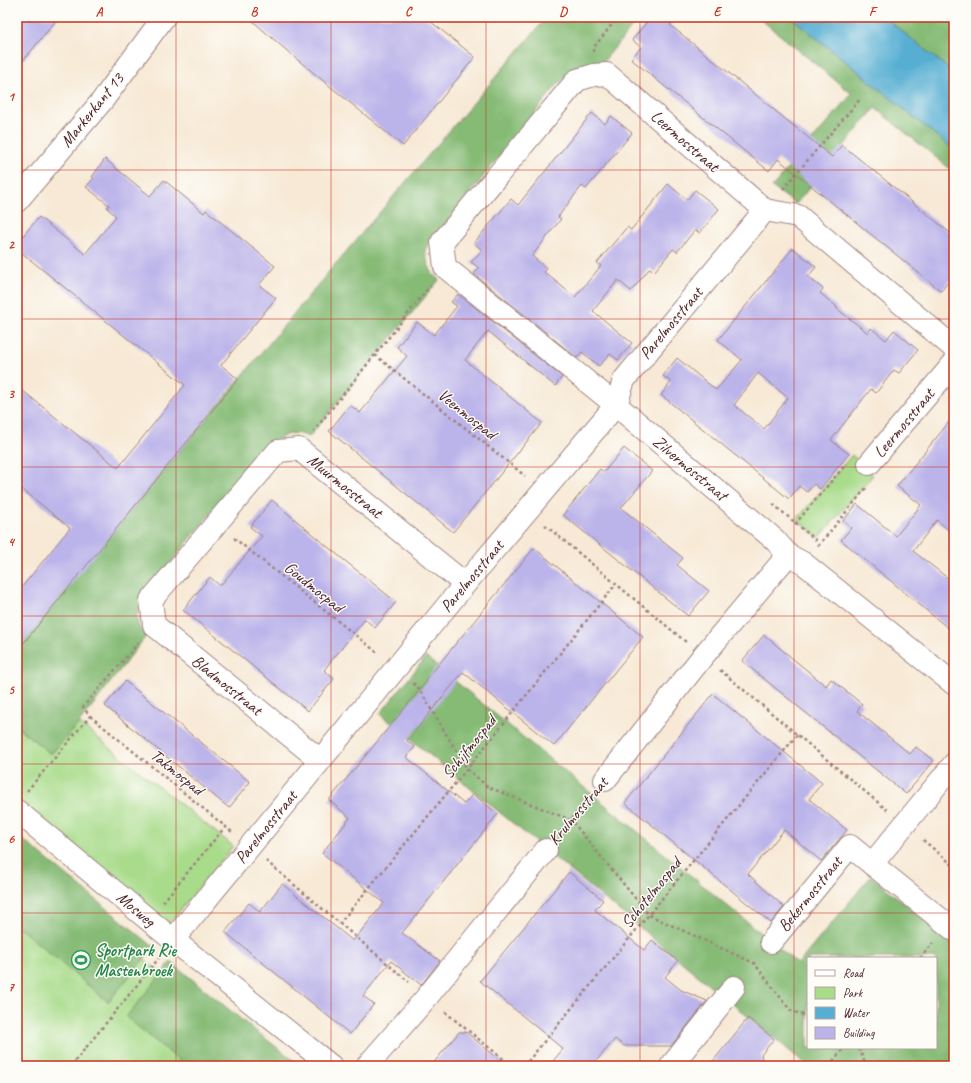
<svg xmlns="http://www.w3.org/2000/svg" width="971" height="1083" viewBox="0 0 971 1083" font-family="Caveat,sans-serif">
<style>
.green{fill:#a8db8a;stroke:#797d5a}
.forest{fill:#86bb76;stroke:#686d50;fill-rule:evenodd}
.water{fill:#56afd3;stroke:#50677f}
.building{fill:#bbb4ea;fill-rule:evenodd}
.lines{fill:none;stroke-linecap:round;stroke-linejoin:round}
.minor-casing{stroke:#a08480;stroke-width:24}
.path{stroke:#a08480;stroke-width:2.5;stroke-dasharray:3 3;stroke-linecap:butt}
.minor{stroke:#fff;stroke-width:22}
.grid{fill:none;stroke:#c8321e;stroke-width:1;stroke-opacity:0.55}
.labels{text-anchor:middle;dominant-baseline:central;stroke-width:3;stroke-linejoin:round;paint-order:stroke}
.street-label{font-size:17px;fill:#4a1f2b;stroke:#fdfcf7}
.leisure-label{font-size:17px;font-weight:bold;fill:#27864d;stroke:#fdfcf7;text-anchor:start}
.neatline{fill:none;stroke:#c8321e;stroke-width:1.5}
.grid-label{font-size:13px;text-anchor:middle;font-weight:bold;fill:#c8321e}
</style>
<rect width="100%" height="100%" fill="#fdfcf7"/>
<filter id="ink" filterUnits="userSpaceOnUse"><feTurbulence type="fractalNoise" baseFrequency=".025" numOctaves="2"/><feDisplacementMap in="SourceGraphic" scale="8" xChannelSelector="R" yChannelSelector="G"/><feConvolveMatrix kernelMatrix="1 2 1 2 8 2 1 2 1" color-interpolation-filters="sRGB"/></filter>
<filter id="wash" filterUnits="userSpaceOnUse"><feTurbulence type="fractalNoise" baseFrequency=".012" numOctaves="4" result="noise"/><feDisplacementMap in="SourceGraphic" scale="16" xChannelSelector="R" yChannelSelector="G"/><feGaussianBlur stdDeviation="0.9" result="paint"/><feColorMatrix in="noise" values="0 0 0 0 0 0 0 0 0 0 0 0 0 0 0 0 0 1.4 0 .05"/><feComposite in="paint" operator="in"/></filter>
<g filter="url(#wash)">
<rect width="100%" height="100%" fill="#f7e9d5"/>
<!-- green -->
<g class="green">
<path d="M852 455 873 475 819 538 797 519Z"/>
<path d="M79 723 233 846 169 924 17 798V727L51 754Z"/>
<path d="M17 855 275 1066H17Z"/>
</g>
<!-- forest -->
<g class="forest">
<path d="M547 17H640L603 62 574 69 557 85 425 249C427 262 429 272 439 280L309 437C290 427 276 440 261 451L151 587C138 605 129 618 146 636L79 723 51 754 17 727V648L326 275Z"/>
<path d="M758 17H791L954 150V172L875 108 796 204 772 187 852 94Z"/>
<path d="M884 17H948L954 22V73Z"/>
<path d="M426 657 798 964 871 876 954 944V1062L951 1066H808L380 714ZM808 958H936V1048H808Z"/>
<path d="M17 835 154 947 108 1002 17 926Z"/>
<path d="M171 962 248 1025 301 1066H186L126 1017Z"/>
</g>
<!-- water -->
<path class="water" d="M791 17H884L954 73V150Z"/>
<g id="blocks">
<!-- building -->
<g class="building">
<path d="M17 17H59L17 68Z"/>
<path d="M248 17H425L475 57 403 146 293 56Z"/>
<path d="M651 17H677L670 25 832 157 842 145 954 236V275L941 291 778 159 769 171 631 59 641 47 632 40Z"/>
<path d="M592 113 605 124 611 116 632 133 586 189 582 186 570 201 558 217 561 219 532 256 547 269 544 272 575 297 601 266 597 263 627 227 631 230 668 184 687 200 695 190 719 209 700 233 695 230 677 252 673 249 654 272 650 268 631 291 618 280 593 311 632 343 618 360 610 354 599 366 582 352 577 358 474 274 479 268 471 262 482 250 474 243 511 199 518 205Z"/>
<path d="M105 159 150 196 164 180 204 213 206 210 275 266 259 285 276 298 221 365 238 379 17 651V593L70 528 17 485V386L118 468 185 385 17 249V243L39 217 85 254 116 216 107 208 109 205 86 187 94 178 92 177Z"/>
<path d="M793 248 816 267 808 277 823 289 820 293 837 307 836 308 868 333 871 328 886 340 894 330 918 350 899 373 894 370 876 393 871 389 831 440 849 454 820 489 814 484 807 492 799 486 789 499 661 395 671 382 663 376 677 358 716 390 742 360 718 340ZM758 373 788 398 764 429 734 405Z"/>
<path d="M458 294 562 377 555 386 488 331 465 360 542 423 453 532 329 431 350 405 360 413 407 356 397 347 417 322 434 335 457 306 451 302Z"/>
<path d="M954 416V535L937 520 913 551 954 583V633L841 540 851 528 843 521 857 504 896 536 921 505 897 486Z"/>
<path d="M624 448 652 471 621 508 683 558 677 565 709 591 688 616 563 515 600 469 604 472Z"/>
<path d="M272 500 318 539 396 602 375 628 365 619 324 670 334 679 308 711 183 610 210 577 220 586 262 536 250 527Z"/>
<path d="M534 548 643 637 554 746 463 672 407 741 415 747 406 757 464 804 473 794 498 814 402 933 440 961 421 985 391 961 363 996 374 1004 350 1034 225 932 249 903 260 912 282 884 353 941 384 903 322 853 350 818 329 800 427 681 426 680Z"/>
<path d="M764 635 826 686 831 679 862 704 857 711 910 754 916 747 934 761 906 794 742 661Z"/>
<path d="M125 681 250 782 229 808 105 706Z"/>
<path d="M713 694 822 783 809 799 847 830 821 861 784 830 748 874 784 907 771 923 625 803Z"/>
<path d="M569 872 603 900 595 910 644 950 652 940 678 961 665 977 681 990 707 1001 671 1046H624L615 1039 592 1066H549L563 1049 480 981Z"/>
<path d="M748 1018 774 1039 761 1055 764 1066H709Z"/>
<path d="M459 1032H466L507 1066H431Z"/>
</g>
</g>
</g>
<g filter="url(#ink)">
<use href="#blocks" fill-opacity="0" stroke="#a08480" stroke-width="1"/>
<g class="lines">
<!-- minor casing -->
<g class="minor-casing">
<g id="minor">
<path d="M17 201 102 101 164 17"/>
<path d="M954 348 798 216 765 210 607 74 594 75 577 80 442 242 445 267 616 405 775 540 788 555 803 563 954 684"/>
<path d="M869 464 954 363"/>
<path d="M320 760 154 625 151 600 278 451 299 449 465 584"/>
<path d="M605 780 703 656 788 555"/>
<path d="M17 811 173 940 331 1066"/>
<path d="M872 864 954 930"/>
<path d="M173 940 465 584 616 405 624 380 765 210"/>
<path d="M771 942 850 846 872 864 954 764"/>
<path d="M367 1066 427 997 546 850"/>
<path d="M671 1066 734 987"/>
</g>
</g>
<!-- path -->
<g class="path">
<path d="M593 52 594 47 618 17"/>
<path d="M783 189 861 98"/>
<path d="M375 355 525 476"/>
<path d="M313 432 430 286"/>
<path d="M773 504 818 542"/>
<path d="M795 524 846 464"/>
<path d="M545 525 686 642"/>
<path d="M234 538 379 654"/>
<path d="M818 546 867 487"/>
<path d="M720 670 887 810"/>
<path d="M413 683 419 689 467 769 488 787 571 820 649 915 754 963 790 1010 808 1017"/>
<path d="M90 716 232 832"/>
<path d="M27 791 90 716 83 707 139 642"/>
<path d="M560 833 590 797"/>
<path d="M923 840 954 866"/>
<path d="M266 861 409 982"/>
<path d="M163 902 225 827"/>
<path d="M339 924 467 769 616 584"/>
<path d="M920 958 933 943"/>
<path d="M445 1012 512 1066"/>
<path d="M859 1048 866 1066"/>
<path d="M71 1066 159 958"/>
<path d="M524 1066 797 735"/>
<path d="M829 1066 844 1048"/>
</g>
<!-- minor -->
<use href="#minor" class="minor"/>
</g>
</g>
<!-- grid -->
<path class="grid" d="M176 17V1066M331 17V1066M486 17V1066M640 17V1066M794 17V1066M17 170H954M17 319H954M17 467H954M17 616H954M17 764H954M17 913H954"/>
<!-- icons -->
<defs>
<g id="stadium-ring" transform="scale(1)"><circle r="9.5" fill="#fdfcf7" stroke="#2e9e5b" stroke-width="1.5"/><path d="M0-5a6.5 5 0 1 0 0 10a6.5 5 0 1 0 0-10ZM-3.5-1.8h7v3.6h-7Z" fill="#2e9e5b"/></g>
</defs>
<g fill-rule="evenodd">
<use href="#stadium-ring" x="81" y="960"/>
</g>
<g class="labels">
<!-- street labels -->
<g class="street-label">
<text transform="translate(92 110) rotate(-51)">Markerkant 13</text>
<text transform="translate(685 141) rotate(41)">Leermosstraat</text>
<text transform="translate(671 323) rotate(-50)">Parelmosstraat</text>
<text transform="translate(467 414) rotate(39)">Veenmospad</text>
<text transform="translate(904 423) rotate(-50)">Leermosstraat</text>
<text transform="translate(690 468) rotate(40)">Zilvermosstraat</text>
<text transform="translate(345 486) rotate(39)">Muurmosstraat</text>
<text transform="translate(472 576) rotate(-50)">Parelmosstraat</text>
<text transform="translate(314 587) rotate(39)">Goudmospad</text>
<text transform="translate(227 685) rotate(39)">Bladmosstraat</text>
<text transform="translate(469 747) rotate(-51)">Schijfmospad</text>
<text transform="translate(177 772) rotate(39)">Takmospad</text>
<text transform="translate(578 811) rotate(-50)">Krulmosstraat</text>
<text transform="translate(266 827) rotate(-51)">Parelmosstraat</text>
<text transform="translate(651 893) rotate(-51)">Schotelmospad</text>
<text transform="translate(810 894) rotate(-51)">Bekermosstraat</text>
<text transform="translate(136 909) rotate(40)">Mosweg</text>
</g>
<!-- leisure labels -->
<g class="leisure-label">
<text x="95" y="950">Sportpark Rie<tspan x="95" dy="20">Mastenbroek</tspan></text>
</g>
</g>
<!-- margin -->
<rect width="971" height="1083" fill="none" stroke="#fdfcf7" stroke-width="44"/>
<!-- legend -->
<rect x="807" y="957" width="130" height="92" fill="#fdfcf7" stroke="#b5a4a5"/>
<rect x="815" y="970" width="20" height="6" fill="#ffffff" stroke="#b5a4a5"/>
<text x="843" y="977" font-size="12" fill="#4a1f2b">Road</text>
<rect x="815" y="987" width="20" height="12" fill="#a8db8a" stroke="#b5a4a5"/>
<text x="843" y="997" font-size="12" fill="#4a1f2b">Park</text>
<rect x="815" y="1007" width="20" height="12" fill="#56afd3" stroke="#b5a4a5"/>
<text x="843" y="1017" font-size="12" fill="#4a1f2b">Water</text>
<rect x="815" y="1027" width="20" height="12" fill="#bbb4ea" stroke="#b5a4a5"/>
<text x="843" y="1037" font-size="12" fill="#4a1f2b">Building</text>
<rect x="22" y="22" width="927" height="1039" class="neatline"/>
<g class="grid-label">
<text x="99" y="16">A</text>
<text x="254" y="16">B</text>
<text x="408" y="16">C</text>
<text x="563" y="16">D</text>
<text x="717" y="16">E</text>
<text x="872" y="16">F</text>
<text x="11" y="101">1</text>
<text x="11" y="249">2</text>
<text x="11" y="398">3</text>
<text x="11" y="546">4</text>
<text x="11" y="694">5</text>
<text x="11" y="843">6</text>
<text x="11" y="991">7</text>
</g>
</svg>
